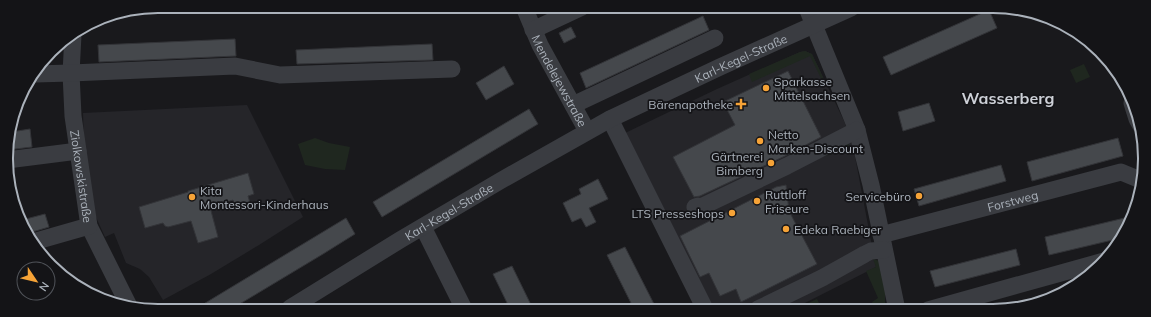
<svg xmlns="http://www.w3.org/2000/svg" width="1151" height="317" viewBox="0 0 1151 317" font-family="Mulish,sans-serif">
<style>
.built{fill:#252529}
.green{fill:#1f271f}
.building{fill:#45484c;stroke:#333438}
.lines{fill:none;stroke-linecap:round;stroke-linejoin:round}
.minor{stroke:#3a3c41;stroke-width:17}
.poi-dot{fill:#f6a337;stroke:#141417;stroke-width:1.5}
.labels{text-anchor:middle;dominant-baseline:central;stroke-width:3.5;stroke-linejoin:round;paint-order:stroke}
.street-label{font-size:12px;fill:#abb2bb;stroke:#141417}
.poi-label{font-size:12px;fill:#abb2bb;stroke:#141417;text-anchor:start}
.district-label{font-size:16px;font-weight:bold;fill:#cdd0d7;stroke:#141417}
.rim{fill:none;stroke:#abb2bb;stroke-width:2}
</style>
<rect width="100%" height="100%" fill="#19191c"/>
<!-- built -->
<g class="built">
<path d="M805 51 812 54 844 121 852 141 876 267 793 309H709L623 134 717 89 800 52Z"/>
<path d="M247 105 303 217 259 245 211 274 163 300 149 277 140 269 126 263 114 233 105 237 95 215 84 142 83 113Z"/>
</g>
<!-- green -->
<g class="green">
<path d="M805 51 812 54 827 86H825L810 56 752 82 749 74 800 52Z"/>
<path d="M1084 64 1090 77 1076 83 1070 70Z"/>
<path d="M315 138 329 143 350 147 345 170 325 169 305 165 298 144Z"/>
<path d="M847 139 850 150 816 158Z"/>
<path d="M873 259 880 261 885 271V309H875L872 302 878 298 866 271 876 267Z"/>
<path d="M817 299 822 309H806L804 305Z"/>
</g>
<!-- building -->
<g class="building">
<path d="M989 10 997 28 891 75 883 57Z"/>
<path d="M703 16 709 30 586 88 580 73Z"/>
<path d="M571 27 576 37 564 43 559 33Z"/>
<path d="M235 39 236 56 99 62 98 45Z"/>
<path d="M432 44 433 60 297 64 296 50Z"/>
<path d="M504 66 514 84 486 100 476 83Z"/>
<path d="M788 71 821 137 783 157 700 196 694 197 673 157 735 125 723 102Z"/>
<path d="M929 103 935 121 903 131 898 112Z"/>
<path d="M529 109 538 124 382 217 373 202Z"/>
<path d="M30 129 32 147 7 150 11 132Z"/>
<path d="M1118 138 1123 156 1032 181 1027 162Z"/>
<path d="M1001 165 1006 181 919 206 914 189Z"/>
<path d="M248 173 254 194 248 196 250 203 235 208 233 200 210 207 218 237 198 243 191 221 168 227 165 226 163 223 145 228 139 207 188 192V191Z"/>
<path d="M598 179 608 199 589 208 596 222 586 227 581 218 572 222 563 203 581 194 579 189Z"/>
<path d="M786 185 789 211 817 264 741 302 736 289 720 296 709 273 700 277 680 236 776 187Z"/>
<path d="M45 214 49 227 29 233 22 220Z"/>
<path d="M1133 216 1129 226 1121 238 1049 255 1045 237Z"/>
<path d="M346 218 355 234 323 254 233 308H197Z"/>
<path d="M625 247 654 304 644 309H634L607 255Z"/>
<path d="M1016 249 1020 265 935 287 930 271Z"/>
<path d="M512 266 533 309H510L493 274Z"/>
</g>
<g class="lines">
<!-- minor -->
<g class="minor">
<path id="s1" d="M524 7 540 45 587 131"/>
<path d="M807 8 857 130 871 185 897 310"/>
<path d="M533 30 582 7"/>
<path id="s2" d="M73 35 71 73 73 116 89 226 130 308"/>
<path d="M35 74 71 73 235 66 280 75 452 69"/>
<path d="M1132 103 1137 119 1141 126"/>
<path d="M573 105 715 38"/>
<path d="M610 119 705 309"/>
<path d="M7 160 78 151"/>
<path d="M695 207 698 206 701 207 787 166 857 130"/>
<path d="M423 227 464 309"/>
<path id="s3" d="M881 235 1121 172 1138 179 1142 182"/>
<path d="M33 242 89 226"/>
<path id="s4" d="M290 308 400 240 500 181 610 119 720 67 851 8"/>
<path d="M758 309 822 278 865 254 871 251 884 250"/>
<path d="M928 310 1104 261"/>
</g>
</g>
<!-- markers -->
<g class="poi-dot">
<circle cx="766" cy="88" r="4"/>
<path d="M739 98h4v4h4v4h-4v4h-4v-4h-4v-4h4z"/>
<circle cx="760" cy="141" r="4"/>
<circle cx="771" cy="163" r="4"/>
<circle cx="919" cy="196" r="4"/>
<circle cx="192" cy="197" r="4"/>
<circle cx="757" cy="201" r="4"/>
<circle cx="732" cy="213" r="4"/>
<circle cx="786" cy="229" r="4"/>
</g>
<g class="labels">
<!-- street labels -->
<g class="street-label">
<text stroke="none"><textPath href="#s4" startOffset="516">Karl-Kegel-Straße</textPath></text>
<text stroke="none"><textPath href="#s1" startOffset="82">Mendelejewstraße</textPath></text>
<text stroke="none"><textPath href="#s2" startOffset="142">Ziolkowskistraße</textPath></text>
<text stroke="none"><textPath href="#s3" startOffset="136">Forstweg</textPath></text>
<text stroke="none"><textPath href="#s4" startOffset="186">Karl-Kegel-Straße</textPath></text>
</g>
<!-- poi labels -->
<g class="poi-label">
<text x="774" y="81">Sparkasse<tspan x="774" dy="14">Mittelsachsen</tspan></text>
<text x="733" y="104" text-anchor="end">Bärenapotheke</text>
<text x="768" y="134">Netto<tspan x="768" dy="14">Marken-Discount</tspan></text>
<text x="763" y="156" text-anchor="end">Gärtnerei<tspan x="763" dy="14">Bimberg</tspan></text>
<text x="200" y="190">Kita<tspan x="200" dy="14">Montessori-Kinderhaus</tspan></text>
<text x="765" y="194">Ruttloff<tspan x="765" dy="14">Friseure</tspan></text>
<text x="911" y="196" text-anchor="end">Servicebüro</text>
<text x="724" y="213" text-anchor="end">LTS Presseshops</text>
<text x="794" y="229">Edeka Raebiger</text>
</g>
<!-- district labels -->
<g class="district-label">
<text x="1008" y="98">Wasserberg</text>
</g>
</g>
<!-- crop -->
<path d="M0 0H1151V317H0ZM158 13H993A145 145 0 0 1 1138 158V159A145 145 0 0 1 993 304H158A145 145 0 0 1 13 159V158A145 145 0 0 1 158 13Z" fill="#141417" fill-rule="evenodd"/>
<path class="rim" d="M158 13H993A145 145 0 0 1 1138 158V159A145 145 0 0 1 993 304H158A145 145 0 0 1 13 159V158A145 145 0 0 1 158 13Z"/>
<!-- north arrow -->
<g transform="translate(36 281) rotate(125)"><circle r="19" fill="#141417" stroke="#505359"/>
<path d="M0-3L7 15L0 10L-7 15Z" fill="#f6a337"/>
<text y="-6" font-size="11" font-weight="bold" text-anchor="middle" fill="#abb2bb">N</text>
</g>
</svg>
